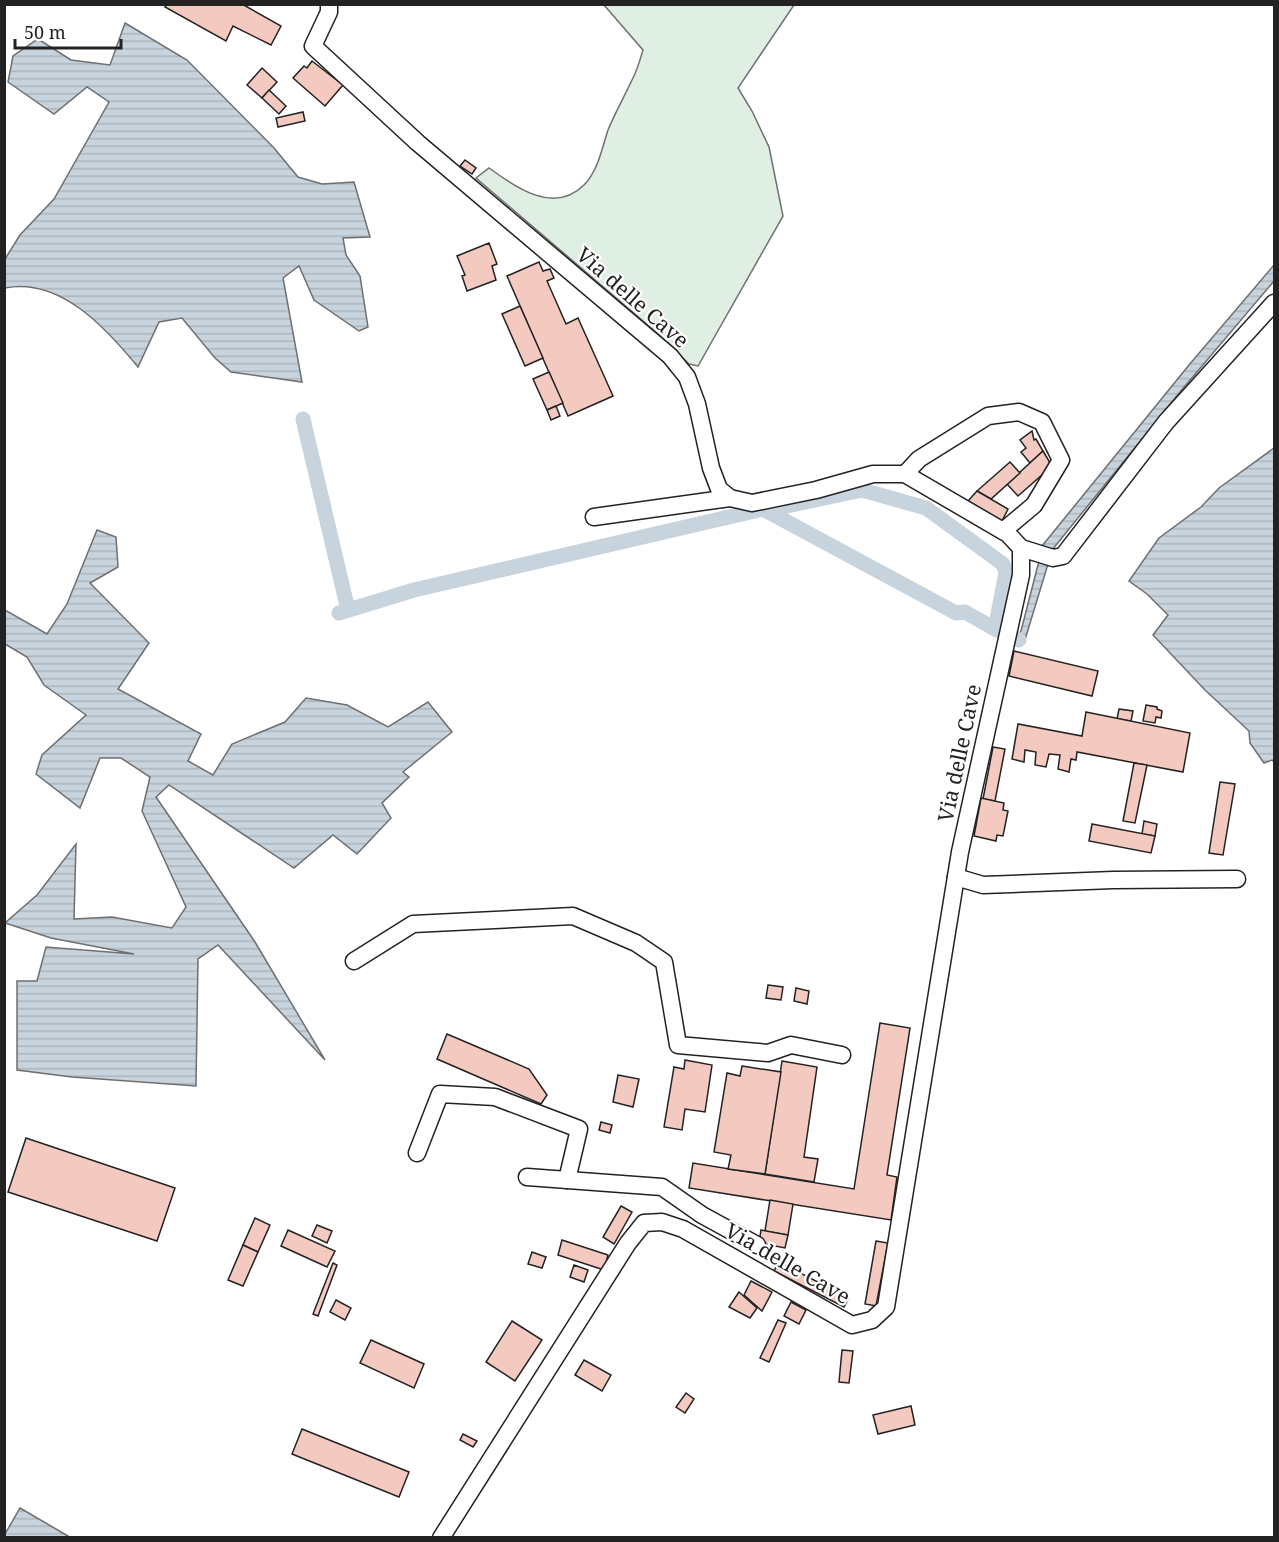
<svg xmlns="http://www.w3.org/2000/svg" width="1279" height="1542" viewBox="0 0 1279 1542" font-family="'Noto Serif',serif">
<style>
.grass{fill:#e0efe3;stroke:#6f6f6f;stroke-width:1.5}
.water{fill:url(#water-rules);stroke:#6f6f6f;stroke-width:1.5}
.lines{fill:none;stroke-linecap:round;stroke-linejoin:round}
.canal{stroke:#c7d3dd;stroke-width:15}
.building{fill:#f3c9c0;stroke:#222;stroke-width:1.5}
.minor-casing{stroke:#222;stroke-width:19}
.minor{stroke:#fff;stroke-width:16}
.labels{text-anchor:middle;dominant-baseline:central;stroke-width:4.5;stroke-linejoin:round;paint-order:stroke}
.street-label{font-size:21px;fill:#222;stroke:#fff}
</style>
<defs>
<pattern id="water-rules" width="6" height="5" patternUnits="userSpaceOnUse" patternTransform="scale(1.5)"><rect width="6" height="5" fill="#c7d3dd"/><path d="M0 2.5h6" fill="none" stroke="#abb5bd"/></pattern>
</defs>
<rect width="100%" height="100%" fill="#fff"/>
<!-- grass -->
<path class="grass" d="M604 5H794L738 88 752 111 769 147 783 216 698 366 689 364 657 333 476 178 489 168C515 187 554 215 584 185 598 171 602 148 608 130 615 113 624 97 632 80 637 71 640 60 643 50Z"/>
<!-- water -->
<g class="water">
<path d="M125 23 187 60 274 148 298 177 322 184 354 182 370 237 343 238 346 255 360 276 368 327 359 331 314 300 299 266 283 278 302 382 231 372 215 358 182 318 159 322 138 367C106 328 60 277 5 288V259L20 235 54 199 109 102 87 87 54 114 8 82 13 56 38 39 71 60 110 65Z"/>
<path d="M1274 265V281L1180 392 1052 550 1042 546 1189 365Z"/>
<path d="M1274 448V762L1272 760 1264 763 1250 743 1249 731 1205 690 1153 635 1168 615 1147 594 1129 581 1159 538 1201 507 1219 488Z"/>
<path d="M97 530 116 537 118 567 90 583 149 643 118 689 201 734 188 761 213 775 232 744 285 722 306 698 347 705 388 727 428 702 452 732 403 772 409 777 382 803 391 818 357 854 333 835 294 868 169 785 156 797 255 942 325 1060 218 945 198 959 196 1086 72 1077 17 1070V981H37L46 947 134 954 51 938 5 923 37 895 76 844 74 919 112 917 172 928 186 907 142 811 150 777 121 758H100L80 808 36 774 42 755 86 715 44 685 27 657 5 644V610L47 634 67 604Z"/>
<path d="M1039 561 1048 564 1024 643 1021 645 1016 643V639L1021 631Z"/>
<path d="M20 1508 68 1536V1537H5V1534Z"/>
</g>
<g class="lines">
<!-- canal -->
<g class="canal">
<path d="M303 419 348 610"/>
<path d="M765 510 956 613 965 612 995 629"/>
<path d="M339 613 414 590 759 510 782 507 862 490 926 508 1003 564 1006 573 995 629 1019 640"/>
</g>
</g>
<!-- building -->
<g class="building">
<path d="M167 4H242L281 26 271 45 233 26 226 41 165 7Z"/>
<path d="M312 61 343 85 325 106 293 78 304 66 307 68Z"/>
<path d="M262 68 277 82 262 98 247 85Z"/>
<path d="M269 90 286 106 279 114 262 98Z"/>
<path d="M303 112 305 121 278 127 276 118Z"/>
<path d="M465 160 476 168 472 174 460 166Z"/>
<path d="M489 243 497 264 492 266 496 280 467 291 462 276 465 275 457 256Z"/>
<path d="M539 262 543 271 550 269 554 278 547 281 566 324 578 318 613 396 568 416 507 276Z"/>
<path d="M520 306 543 358 525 366 502 314Z"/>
<path d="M549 372 563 403 547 410 533 379Z"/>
<path d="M556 406 560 416 551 420 547 410Z"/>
<path d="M1032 431 1034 440 1036 439 1043 451 1030 463 1021 452 1026 448 1020 440Z"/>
<path d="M1043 451 1052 466 1018 496 1007 484Z"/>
<path d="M1010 462 1020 473 991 499 977 491Z"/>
<path d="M977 491 1008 509 1002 521 968 501Z"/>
<path d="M1014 651 1098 671 1092 696 1009 676Z"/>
<path d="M1146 705 1157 707V709L1162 711 1161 718 1156 717 1155 723 1143 721Z"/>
<path d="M1119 709 1133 711 1131 721 1117 719Z"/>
<path d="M1086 712 1190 733 1183 772 1077 752 1076 760 1071 759 1069 772 1058 769 1060 755 1049 754 1046 767 1035 765 1036 752 1025 750 1024 762 1012 759 1018 724 1082 736Z"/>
<path d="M993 747 1005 749 995 801 983 799Z"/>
<path d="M1134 763 1147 765 1135 823 1123 821Z"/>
<path d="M1220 782 1235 784 1223 855 1209 853Z"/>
<path d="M981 798 1004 803 1003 810 1008 811 1003 836 997 835 996 841 974 836Z"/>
<path d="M1144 821 1157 824 1155 836 1142 834Z"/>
<path d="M1092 824 1155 836 1151 853 1089 841Z"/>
<path d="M768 985 783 987 781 1000 766 998Z"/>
<path d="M796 988 809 991 807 1004 794 1001Z"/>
<path d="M880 1023 910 1028 887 1175 897 1177 891 1220 689 1188 693 1163 854 1189Z"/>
<path d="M447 1034 529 1069 547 1095 541 1104 437 1059Z"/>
<path d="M685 1060 712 1065 705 1112 685 1109 682 1130 664 1127 674 1067 684 1069Z"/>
<path d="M782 1061 817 1067 804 1157 818 1159 814 1182 765 1174Z"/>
<path d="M742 1066 781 1072 765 1174 728 1169 731 1155 714 1152 727 1073 740 1076Z"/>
<path d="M618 1075 639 1079 633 1107 613 1102Z"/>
<path d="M601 1122 612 1125 610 1133 599 1130Z"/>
<path d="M26 1138 175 1188 157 1241 8 1192Z"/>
<path d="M770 1200 793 1204 788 1235 765 1231Z"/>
<path d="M621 1206 632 1212 614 1244 603 1237Z"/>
<path d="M255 1218 270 1225 258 1252 243 1245Z"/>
<path d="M317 1225 332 1231 327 1243 312 1236Z"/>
<path d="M288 1230 335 1251 327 1267 281 1246Z"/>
<path d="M761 1230 788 1235 785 1248 759 1243Z"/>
<path d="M562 1240 608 1255 604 1270 558 1255Z"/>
<path d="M876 1241 888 1243 876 1306 865 1304Z"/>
<path d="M243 1245 258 1252 243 1286 228 1280Z"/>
<path d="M532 1252 546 1257 542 1268 528 1264Z"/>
<path d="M779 1262 849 1298 844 1307 774 1271Z"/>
<path d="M333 1263 337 1265 318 1316 313 1314Z"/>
<path d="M574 1265 588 1270 584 1282 570 1277Z"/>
<path d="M751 1281 772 1292 762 1311 744 1295Z"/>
<path d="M739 1292 757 1308 750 1318 729 1307Z"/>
<path d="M336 1300 351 1308 345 1320 330 1312Z"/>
<path d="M791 1302 806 1310 799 1324 784 1316Z"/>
<path d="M778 1320 786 1323 769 1362 760 1358Z"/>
<path d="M512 1321 542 1340 515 1381 486 1362Z"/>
<path d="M371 1340 424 1364 414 1388 360 1363Z"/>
<path d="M842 1350 853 1351 849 1383 839 1382Z"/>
<path d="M584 1360 611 1375 602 1391 575 1375Z"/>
<path d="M686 1393 694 1399 685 1413 676 1407Z"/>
<path d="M911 1406 915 1425 878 1434 873 1415Z"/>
<path d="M302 1429 409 1472 399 1497 292 1454Z"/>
<path d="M463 1434 477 1441 473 1447 460 1440Z"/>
</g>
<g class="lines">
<!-- minor casing -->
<g class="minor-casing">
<g id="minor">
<path d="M329 4V12L313 46 418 143 670 356 687 377 697 404 711 468 719 489 730 498 752 503 816 490 873 474H905L1008 534 1021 548V575L960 852 886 1307 872 1320 852 1325 683 1229 662 1222 644 1223 628 1243 441 1538"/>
<path d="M905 474 919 459 988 416 1019 412 1042 422 1061 460 1034 505 1003 531"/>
<path d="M594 517 730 498"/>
<path d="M1021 548 1053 558 1063 556 1166 422 1274 303"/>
<path d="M956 877 983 885 1113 880 1237 879"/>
<path d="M354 961 413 924 573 916 636 943 664 962 678 1045 768 1053 791 1045 842 1055"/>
<path d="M417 1153 440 1094 495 1097 579 1129 567 1180"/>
<path d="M527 1177 662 1187 702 1215 757 1245"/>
</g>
</g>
<!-- minor -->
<use href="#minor" class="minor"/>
</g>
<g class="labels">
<!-- street labels -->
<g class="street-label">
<text transform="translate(633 297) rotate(41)">Via delle Cave</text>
<text transform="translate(959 753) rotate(-78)">Via delle Cave</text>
<text transform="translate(788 1263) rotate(30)">Via delle Cave</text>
</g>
</g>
<!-- border -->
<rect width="1279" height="1542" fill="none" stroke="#222222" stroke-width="12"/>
<!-- scale -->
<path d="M15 39v9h106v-9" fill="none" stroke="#222222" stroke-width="3"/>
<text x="24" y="39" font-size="18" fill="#222222" stroke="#ffffff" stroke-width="4.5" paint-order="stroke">50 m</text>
</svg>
